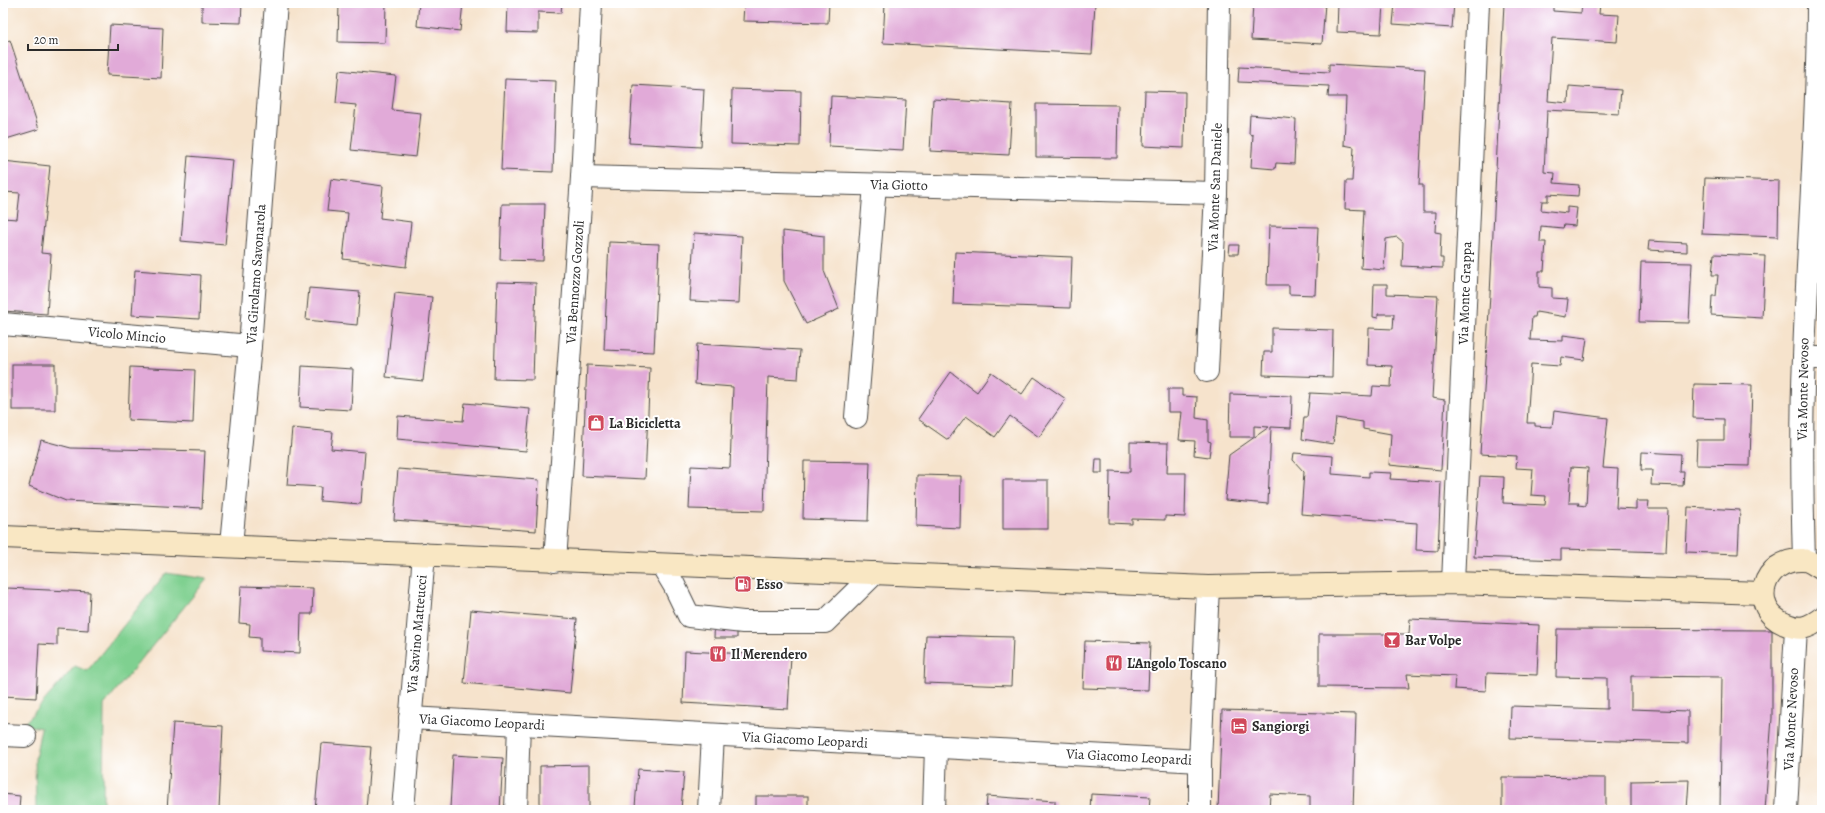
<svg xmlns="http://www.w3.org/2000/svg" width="1825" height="813" viewBox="0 0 1825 813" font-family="Alegreya,serif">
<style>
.green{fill:#7fd090;stroke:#557e5e}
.building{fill:#e1aad8;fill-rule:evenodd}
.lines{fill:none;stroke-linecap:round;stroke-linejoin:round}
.street-casing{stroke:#494743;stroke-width:24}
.secondary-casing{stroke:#494743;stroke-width:24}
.street{stroke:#fff;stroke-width:22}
.secondary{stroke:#f9e7c3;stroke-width:22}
.labels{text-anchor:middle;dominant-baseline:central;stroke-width:4;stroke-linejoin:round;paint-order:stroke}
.street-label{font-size:14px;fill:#2b2b2b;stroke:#fff}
.poi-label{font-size:14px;font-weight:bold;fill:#2b2b2b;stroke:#fff;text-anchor:start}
</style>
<rect width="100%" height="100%" fill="#fff"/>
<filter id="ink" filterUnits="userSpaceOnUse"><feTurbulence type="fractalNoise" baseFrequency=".025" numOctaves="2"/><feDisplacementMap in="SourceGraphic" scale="8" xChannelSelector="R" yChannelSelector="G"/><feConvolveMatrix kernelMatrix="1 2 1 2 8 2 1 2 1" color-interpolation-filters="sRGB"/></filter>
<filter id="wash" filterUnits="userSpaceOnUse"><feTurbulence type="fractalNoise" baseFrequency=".012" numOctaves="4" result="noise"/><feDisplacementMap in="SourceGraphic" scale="16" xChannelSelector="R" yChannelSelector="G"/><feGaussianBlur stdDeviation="0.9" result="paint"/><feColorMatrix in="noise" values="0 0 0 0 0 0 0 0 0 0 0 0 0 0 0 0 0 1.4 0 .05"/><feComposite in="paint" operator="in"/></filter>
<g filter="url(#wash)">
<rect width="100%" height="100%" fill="#f6e3cc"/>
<!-- green -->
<path class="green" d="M166 573 207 579 104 705 103 810H36L35 759 41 728 23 725 75 666 87 671Z"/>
<g id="blocks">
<!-- building -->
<g class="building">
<path d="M202 3H242L241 23 202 22Z"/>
<path d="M339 3H386L385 43 338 42Z"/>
<path d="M419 3H463L460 31 417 26Z"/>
<path d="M508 3H562L561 13 538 12V33L507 32Z"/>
<path d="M744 3H829L828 23 743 21Z"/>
<path d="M885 3H1095L1092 54 883 43Z"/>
<path d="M1253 3H1325L1322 44 1251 40Z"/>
<path d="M1338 3H1383L1381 34 1337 32Z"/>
<path d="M1395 3H1454L1452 28 1393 24Z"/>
<path d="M1504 3H1553V11L1581 13 1582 3H1600L1599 14 1619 15 1617 42 1552 38 1548 101 1568 103 1569 86 1621 90 1619 114 1547 110 1544 172 1555 173 1554 183 1579 185 1578 196 1548 194V201H1542L1541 210 1567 213V207L1577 208 1575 226 1564 225 1563 228 1541 226 1540 242H1546L1544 271H1539V287L1552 288V298L1568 299 1566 317 1536 312 1535 317H1532L1530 340 1563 341V335L1587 338 1584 360 1561 357 1560 366 1531 364 1527 423H1535V426L1552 427 1554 411 1608 418 1603 468 1618 469 1616 508 1636 509V501H1649L1648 509H1668L1666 552 1561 549V560L1474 557 1480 476 1504 477 1503 503 1545 505 1546 496 1531 495 1533 469 1516 468 1517 456 1480 454 1490 295ZM1571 467 1588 468 1586 506 1578 505 1579 503H1569Z"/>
<path d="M110 25 163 28 161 78 107 75Z"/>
<path d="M10 40 39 129 3 140V43Z"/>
<path d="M1329 64 1425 69 1419 185H1423V212H1436L1435 232 1441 233 1440 258H1443V268L1402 266 1403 242 1397 237 1386 239 1384 270 1361 268 1364 210 1345 209 1346 181H1352L1354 147 1344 145 1346 97H1328L1329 86 1238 82 1239 67 1329 72Z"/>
<path d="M339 70 396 76 392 110 421 113 416 157 351 150 356 105 336 103Z"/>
<path d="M505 79 556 81 553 172 501 170Z"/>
<path d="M633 85 704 89 701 147 629 143Z"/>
<path d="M732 89 801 91 800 146 731 144Z"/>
<path d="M1145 91 1185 92 1184 148 1143 146Z"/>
<path d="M831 96 906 100 903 150 829 146Z"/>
<path d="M933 99 1012 104 1009 155 930 151Z"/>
<path d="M1036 104 1118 105 1117 158 1036 157Z"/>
<path d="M1250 115 1296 119 1294 164 1276 163 1275 169 1251 167 1253 135 1249 134Z"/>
<path d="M188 156 233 160 225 245 181 241Z"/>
<path d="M3 161 50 166 41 253 51 254 47 314 3 311V218L17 219 20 193 3 192Z"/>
<path d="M1705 178 1779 181 1778 237 1702 234Z"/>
<path d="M331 179 383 186 380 218 411 222 406 267 343 259 348 213 327 211Z"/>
<path d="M502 204H545L543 261 500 260Z"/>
<path d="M1269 226 1318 227 1315 295 1289 294V285H1267Z"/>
<path d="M783 231 824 236V271L839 309 806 324 784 281Z"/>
<path d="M694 233 742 236 739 303 690 301Z"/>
<path d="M1649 241 1687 243V252L1648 250Z"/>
<path d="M609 242 659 244 654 352 604 350Z"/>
<path d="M1230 245H1239L1238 254H1229Z"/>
<path d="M955 252 1072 257 1070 308 953 304Z"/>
<path d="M1714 254 1765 256 1762 318 1711 315 1712 296H1716L1718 275H1712Z"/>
<path d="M1641 262 1692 263 1689 323 1639 322Z"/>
<path d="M135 270 201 275 199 319 132 315Z"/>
<path d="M497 282 536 283 533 380 494 379Z"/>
<path d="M1374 284H1387V294L1438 296 1432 398 1445 400 1441 470 1389 465 1391 434 1363 429V422L1336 418 1333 444 1302 439 1304 417H1307L1310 393 1372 396 1373 386 1391 387 1392 366 1368 365 1369 328 1393 329 1394 314H1378V318L1373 317Z"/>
<path d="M309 288 360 292 357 325 306 320Z"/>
<path d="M395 293 432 297 423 381 386 377Z"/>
<path d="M1272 328 1333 330 1332 377 1263 375 1264 352H1272Z"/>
<path d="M697 344 800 350 798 379 768 377 764 511 689 509 691 466 730 468 733 387 695 384Z"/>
<rect x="12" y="364" width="43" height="46"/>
<path d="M587 365 650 368 645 479 582 476Z"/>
<path d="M302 366 353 369 351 410 300 407Z"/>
<path d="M130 367 195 370 193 423 128 420Z"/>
<path d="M951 372 977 392 991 372 1022 394 1034 377 1066 399 1039 437 1010 416 995 437 966 416 948 440 918 419Z"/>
<path d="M1694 384 1752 385 1750 466 1696 465 1697 440H1724V419L1693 418Z"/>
<path d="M1168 389H1182V396L1197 397 1196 418 1208 420V441L1211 442 1209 457 1194 455 1195 441 1179 440 1182 412H1168Z"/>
<path d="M1230 394 1292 396 1291 428 1271 427 1268 504 1225 500 1229 455 1269 427 1254 426V437H1229Z"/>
<path d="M465 403 530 409 526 451 397 439 398 416 463 421Z"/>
<path d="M292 428 333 432 331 449 365 452 361 504 320 501 321 487 287 485Z"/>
<path d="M41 440 71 448 205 451 202 508 66 501 29 486Z"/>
<path d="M1130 442 1168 443 1167 473H1186L1185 517 1165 516V520L1132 519V524L1109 523 1110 471 1130 472Z"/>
<path d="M1642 452 1681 454 1680 472H1684L1683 486 1651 485 1652 470H1641Z"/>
<path d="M1294 453 1333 456 1332 474 1369 477V472L1391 473 1390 479 1441 482 1438 551 1416 550 1417 523 1301 514 1304 472 1293 460Z"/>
<path d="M1096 459H1102V473H1095Z"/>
<path d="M804 461 870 462 868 521 803 519Z"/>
<path d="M398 469 539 480 536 531 394 520Z"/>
<path d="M917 475 961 476 960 528 916 526Z"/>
<rect x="1003" y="480" width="45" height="49"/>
<path d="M1688 507 1740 510 1738 554 1686 552Z"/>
<path d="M241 586 313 588 312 614H301L300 653 260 651V638L249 637 250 624 239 623Z"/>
<path d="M7 588 90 592 88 630 57 628V645L39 644 36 698 3 696V602H6Z"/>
<path d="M471 610 577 619 570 693 464 683Z"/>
<path d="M715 615H737V638H714Z"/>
<path d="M1410 619 1539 625 1537 675 1487 673 1486 691 1454 689 1455 676 1407 674 1409 688 1319 687V634H1409Z"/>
<path d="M1557 629 1772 630V718L1765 810H1720L1722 677 1631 676V709L1688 711V743L1510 738 1511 706 1607 709V678L1556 677Z"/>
<path d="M926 635 1013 637 1011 686 924 683Z"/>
<path d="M1085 641 1150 643 1148 690 1083 688Z"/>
<path d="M685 651 791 656 788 709 683 703Z"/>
<path d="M1222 710 1356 714 1353 810H1310V796L1270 794 1269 810H1218Z"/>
<path d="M173 723 223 726 219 810H167Z"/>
<path d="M321 743 371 747 366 810H315Z"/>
<path d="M453 755 503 758 500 810 450 808Z"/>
<path d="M589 765V810H540V766Z"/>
<path d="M638 769 684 772 681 810H657L635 807Z"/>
<path d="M1502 777 1606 778V810H1502Z"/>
<path d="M1689 780 1687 810H1631V781Z"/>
<path d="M3 794 20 796 19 810H3Z"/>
<path d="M1091 794 1150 797 1149 810H1090Z"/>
<rect x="756" y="796" width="52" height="14"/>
<path d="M987 796 1055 801V810H986Z"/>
</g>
</g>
</g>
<g filter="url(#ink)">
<use href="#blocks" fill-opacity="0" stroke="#494743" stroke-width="1"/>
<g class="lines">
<!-- street casing -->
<g class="street-casing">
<g id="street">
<path d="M582 177 1216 193"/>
<path d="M3 324 250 346"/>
<path d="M1804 358H1822"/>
<path d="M1207 371 1216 193 1219 3"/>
<path d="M856 417 875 185"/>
<path d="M231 545 250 346 276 3"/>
<path d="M1804 560C1802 492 1801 424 1804 357 1808 239 1818 121 1818 3"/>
<path d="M555 561 582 177 591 3"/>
<path d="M662 565 674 585 689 616 743 622H825L875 573"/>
<path d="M1453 583 1478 3"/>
<path d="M410 718 1200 761"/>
<path d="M3 735 25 736"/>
<path d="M403 810 424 554"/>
<path d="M516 810 519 724"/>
<path d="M709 810 713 735"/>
<path d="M934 810 936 747"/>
<path d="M1200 810V761L1208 587"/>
<path d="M1786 810 1796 629"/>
</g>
</g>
<!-- secondary casing -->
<g class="secondary-casing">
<g id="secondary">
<path d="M3 537 1208 587 1453 583 1763 593"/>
<path d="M1822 569C1817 566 1809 560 1803 560 1762 558 1748 609 1785 624 1801 631 1808 628 1822 618"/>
</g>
</g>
<!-- street -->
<use href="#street" class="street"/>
<!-- secondary -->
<use href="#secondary" class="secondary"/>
</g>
</g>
<!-- icons -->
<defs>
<g id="shop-square" transform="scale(0.9)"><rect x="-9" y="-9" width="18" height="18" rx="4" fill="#d1495b" stroke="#fff"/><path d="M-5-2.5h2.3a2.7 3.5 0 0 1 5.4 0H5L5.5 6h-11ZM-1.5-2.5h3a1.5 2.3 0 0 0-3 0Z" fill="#fff"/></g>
<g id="fuel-square" transform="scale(0.9)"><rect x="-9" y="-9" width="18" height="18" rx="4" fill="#d1495b" stroke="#fff"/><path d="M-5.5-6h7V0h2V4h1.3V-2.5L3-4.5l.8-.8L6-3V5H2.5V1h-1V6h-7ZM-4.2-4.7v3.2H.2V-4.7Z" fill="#fff"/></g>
<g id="bar-square" transform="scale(0.9)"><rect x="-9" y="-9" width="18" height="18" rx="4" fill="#d1495b" stroke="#fff"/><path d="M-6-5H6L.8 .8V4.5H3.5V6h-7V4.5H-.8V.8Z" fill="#fff"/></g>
<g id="restaurant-square" transform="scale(0.9)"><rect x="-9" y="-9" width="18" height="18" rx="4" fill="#d1495b" stroke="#fff"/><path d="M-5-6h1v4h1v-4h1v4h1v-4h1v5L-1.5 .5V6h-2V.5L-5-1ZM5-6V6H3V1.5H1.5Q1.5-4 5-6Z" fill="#fff"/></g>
<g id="hotel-square" transform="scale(0.9)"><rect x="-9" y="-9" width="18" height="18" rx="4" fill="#d1495b" stroke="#fff"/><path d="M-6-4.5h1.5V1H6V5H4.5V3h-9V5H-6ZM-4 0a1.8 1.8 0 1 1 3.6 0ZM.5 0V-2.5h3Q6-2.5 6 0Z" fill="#fff"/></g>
</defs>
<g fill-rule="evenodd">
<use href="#shop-square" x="596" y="423"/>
<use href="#fuel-square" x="743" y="584"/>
<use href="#bar-square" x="1392" y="640"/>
<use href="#restaurant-square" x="718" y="654"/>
<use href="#restaurant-square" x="1114" y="663"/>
<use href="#hotel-square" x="1239" y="726"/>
</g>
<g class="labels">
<!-- street labels -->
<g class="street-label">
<text transform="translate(899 185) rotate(1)">Via Giotto</text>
<text transform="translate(1215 187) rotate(-88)">Via Monte San Daniele</text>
<text transform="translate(256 274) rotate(-86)">Via Girolamo Savonarola</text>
<text transform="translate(575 282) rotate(-86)">Via Bennozzo Gozzoli</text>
<text transform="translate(1465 293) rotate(-88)">Via Monte Grappa</text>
<text transform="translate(127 335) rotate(5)">Vicolo Mincio</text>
<text transform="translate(1803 389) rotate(-89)">Via Monte Nevoso</text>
<text transform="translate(417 634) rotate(-85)">Via Savino Matteucci</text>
<text transform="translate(1791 719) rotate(-87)">Via Monte Nevoso</text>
<text transform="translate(482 722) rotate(3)">Via Giacomo Leopardi</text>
<text transform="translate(805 740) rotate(3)">Via Giacomo Leopardi</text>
<text transform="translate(1129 757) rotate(3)">Via Giacomo Leopardi</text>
</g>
<!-- poi labels -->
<g class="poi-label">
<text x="609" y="423">La Bicicletta</text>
<text x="756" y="584">Esso</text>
<text x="1405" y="640">Bar Volpe</text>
<text x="731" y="654">Il Merendero</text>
<text x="1127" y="663">L'Angolo Toscano</text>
<text x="1252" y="726">Sangiorgi</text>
</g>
</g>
<!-- margin -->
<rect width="1825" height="813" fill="none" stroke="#fff" stroke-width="16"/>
<!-- scale -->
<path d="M28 44v6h90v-6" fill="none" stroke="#2b2b2b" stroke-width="2"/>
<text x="34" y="44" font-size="12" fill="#2b2b2b" stroke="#ffffff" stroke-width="3" paint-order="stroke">20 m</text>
</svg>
